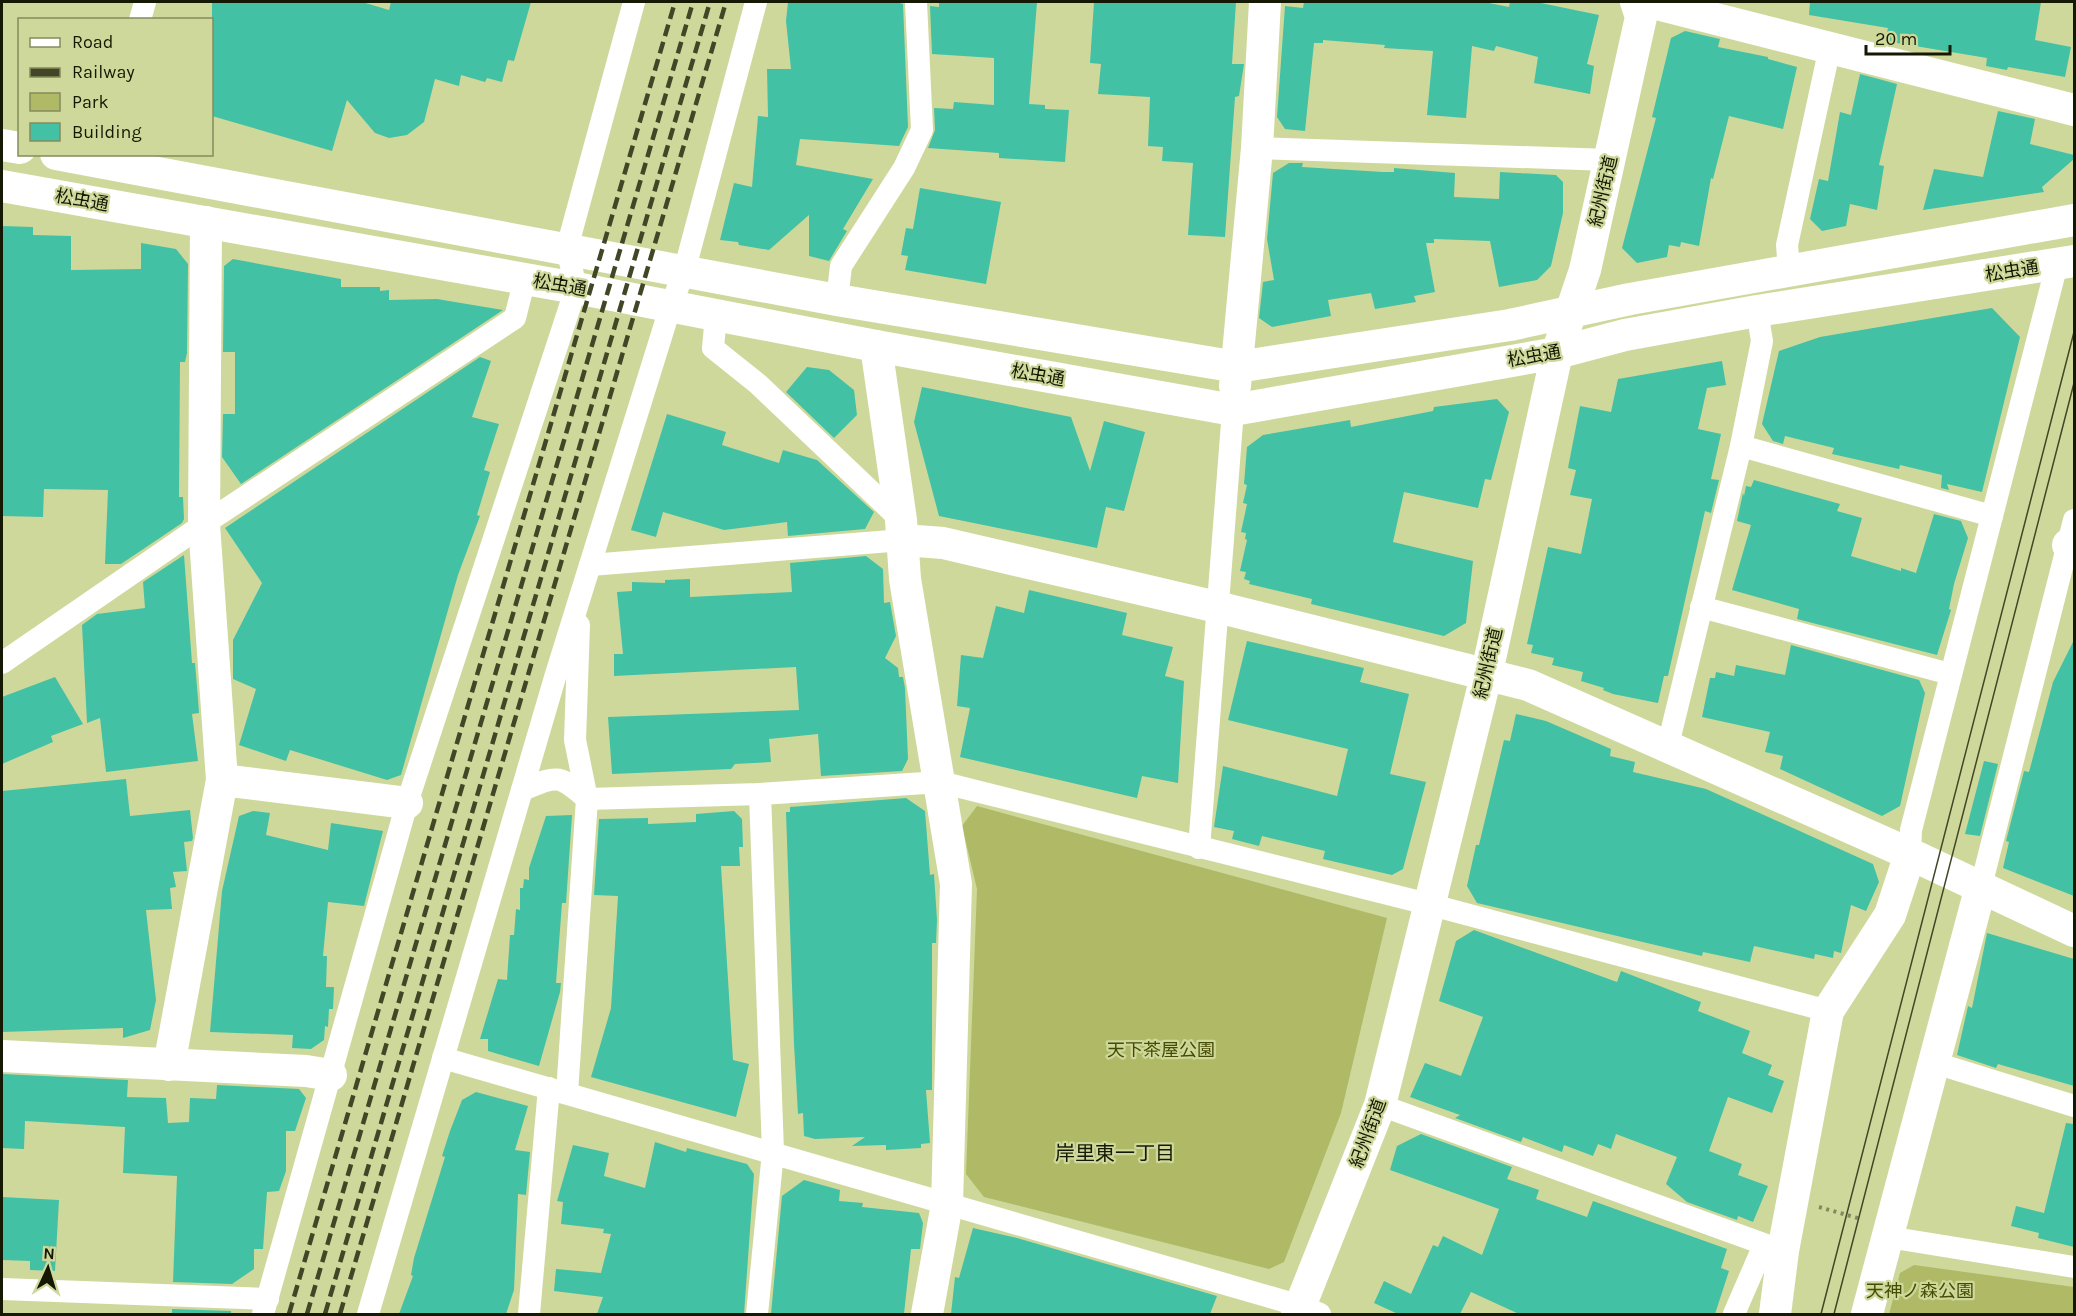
<svg xmlns="http://www.w3.org/2000/svg" width="2076" height="1316" viewBox="0 0 2076 1316" font-family="Karla,'Noto Sans JP',sans-serif">
<style>
.green{fill:#afb966}
.building{fill:#42c1a5}
.lines{fill:none;stroke-linecap:round;stroke-linejoin:round}
.path{stroke:#82895c;stroke-width:4;stroke-dasharray:3 4.5;stroke-linecap:butt}
.street{stroke:#fff;stroke-width:22}
.secondary{stroke:#fff;stroke-width:32}
.tram{stroke:#424627;stroke-width:1.5}
.rail{stroke:#424627;stroke-width:4.5;stroke-dasharray:12 6;stroke-linecap:butt}
.labels{text-anchor:middle;dominant-baseline:central;stroke-width:4.5;stroke-linejoin:round;paint-order:stroke}
.street-label{font-size:18px;fill:#151802;stroke:#cfd89b}
.park-label{font-size:18px;fill:#464c02;stroke:#cfd89b}
.neighbourhood-label{font-size:20px;fill:#151802;stroke:#cfd89b}
</style>
<rect width="100%" height="100%" fill="#cfd89b"/>
<!-- green -->
<g class="green">
<path d="M977 806 1387 918 1341 1113 1284 1262 1269 1269 984 1197 966 1174 977 889 962 826Z"/>
<path d="M1914 1265 2074 1287V1314H1889L1900 1273Z"/>
</g>
<!-- building -->
<g class="building">
<path d="M212 2H362L389 10 391 2H531L514 61 508 60 502 82 487 78 485 82 461 75 459 86 435 79 424 122 407 135 389 138 375 133 347 100 332 151 212 116Z"/>
<path d="M788 2H896L903 4 908 127 899 146 800 139 796 165 873 179 843 229 847 231 829 261 809 256V215L769 250 739 245 738 242 720 240 734 183 752 187 758 116 768 117 767 69H791L786 21Z"/>
<path d="M939 2H1037L1029 104 1045 105V109L1069 110 1065 162 999 158V153L928 148 935 130 934 108 953 109 954 102 994 105V58L932 54 930 6 939 7Z"/>
<path d="M1094 2H1236L1232 64H1244L1239 96 1235 97 1225 237 1188 235 1193 163 1162 161 1163 147 1148 146 1150 97 1098 94 1101 64 1090 63Z"/>
<path d="M1304 2H1484L1509 7 1510 2H1536L1599 15 1587 64 1594 66 1590 94 1534 83 1538 57 1496 46 1494 51 1472 46 1466 118 1427 115 1433 51 1384 48 1385 45 1323 40V43H1314L1305 131 1285 129 1277 117 1285 6 1303 8Z"/>
<path d="M1810 2H2041L2035 40 2071 47 2065 77 2008 67 2007 70 1986 66 1987 58 1885 41 1888 28 1809 15Z"/>
<path d="M1685 31 1720 39 1718 47 1768 57V59L1797 67 1783 129 1729 116 1713 179 1711 178 1699 246 1681 242 1680 247 1669 245 1667 257 1637 263 1622 248 1656 118 1652 117 1671 38Z"/>
<path d="M1860 74 1897 84 1879 165 1884 166 1877 210 1850 204 1846 226 1822 231 1810 219 1819 179 1828 181 1840 112 1851 115Z"/>
<path d="M1998 111 2035 119 2030 144 2074 155V159L2042 187 2044 192 1923 210 1934 169 1983 177Z"/>
<path d="M1289 163H1303L1302 167 1383 172H1394V168L1455 173 1454 197 1499 199 1500 172 1556 175 1563 182V213L1551 266 1537 280 1499 287 1490 241 1434 239V243H1426L1435 292 1414 296 1416 302 1375 309 1371 293 1328 300 1331 316 1272 327 1259 318 1263 282 1274 280 1267 239 1273 173Z"/>
<path d="M920 188 1001 202 986 284 905 270 908 256 901 255 906 228 913 229Z"/>
<path d="M2 226 33 227V235L71 236V270L141 269V243L176 249 188 264 187 353 185 362H180L179 497H183L184 519 182 523 121 564H105L108 490 44 489 43 517 2 516Z"/>
<path d="M233 259 341 279V287H380V291L389 290V300L437 299 503 310 241 484 222 457 223 414H235V352H223L224 266Z"/>
<path d="M1992 308 2020 337 1982 492 1947 484 1949 490 1941 488 1942 475 1900 465 1899 469 1832 454 1834 448 1785 436 1783 444 1773 441 1762 424 1779 351 1820 337Z"/>
<path d="M480 357 491 361 472 417 499 424 484 470 490 472 477 515 480 516 458 575 401 775 387 780 290 750 286 761 239 745 256 689 233 679V640L262 583 225 528Z"/>
<path d="M1722 361 1726 385 1707 388 1698 429 1721 434 1711 479 1719 480 1711 513 1705 511 1668 676H1664L1658 703 1613 694 1603 690 1604 688 1581 681 1583 672 1552 665 1554 658 1531 653 1533 645 1527 644 1548 547 1581 554 1592 499 1570 495 1576 470 1568 468 1580 406 1611 412 1618 379Z"/>
<path d="M807 367 829 370 854 390 857 415 834 438 786 392Z"/>
<path d="M922 387 1071 417 1090 471 1104 421 1145 432 1124 511 1106 507 1097 548 939 516 914 422Z"/>
<path d="M1497 399 1509 412 1491 480 1485 479 1478 508 1404 492 1393 542 1473 561 1466 623 1444 636 1311 604 1312 599 1249 584 1250 581 1244 579 1246 572 1240 571 1247 540 1245 539 1246 533 1241 532 1247 504 1243 503 1247 485 1244 484 1247 447 1263 435 1350 420 1351 427 1433 411 1434 407Z"/>
<path d="M667 414 726 432 722 445 779 463 783 450 817 460 874 512 865 529 788 536 787 522 724 530 663 512 656 537 631 530Z"/>
<path d="M1754 480 1840 504 1837 511 1862 518 1851 556 1901 571V568L1916 573 1934 514 1961 521 1968 538 1954 584 1949 609 1951 610 1937 655 1797 619 1799 609 1732 590 1751 525 1737 521 1743 493 1744 496 1746 486 1751 487Z"/>
<path d="M184 555 192 663H195L198 699 199 713 192 714 198 761 106 772 100 718 87 723 82 625 97 614 145 608 143 582Z"/>
<path d="M866 556 883 569 884 603 890 602 896 636 885 658 898 668 899 677H903L905 688 908 759 902 771 821 776 818 734 769 739 771 762 735 764 731 769 612 774 608 717 799 710 796 667 614 676V654H623L617 592 632 591V582L665 583V580L690 579V597L792 592 790 563Z"/>
<path d="M1029 590 1127 613 1122 635 1173 647 1165 676 1184 681 1178 783 1142 776 1137 798 960 757 970 708 957 706 961 655 983 658 996 606 1024 613Z"/>
<path d="M2074 640V896L2003 868 2009 842 2006 841 2024 771 2029 772 2053 682Z"/>
<path d="M1247 641 1364 668 1360 682 1409 694 1390 774 1426 782 1403 869 1392 875 1323 859 1325 851 1262 836 1259 846 1232 839 1234 831 1214 827 1223 766 1337 796 1348 749 1228 720Z"/>
<path d="M1791 645 1919 680 1925 693 1900 806 1882 816 1780 769 1783 756 1765 752 1770 732 1702 717 1710 678H1715L1716 672 1734 676 1736 665 1785 675Z"/>
<path d="M55 677 83 724 51 736 53 742 2 764V697Z"/>
<path d="M1516 714 1546 721 1611 749 1610 756 1635 762 1633 772 1706 789 1873 864 1879 882 1866 911 1851 905 1841 953 1834 951 1833 958 1815 954 1814 959 1754 946 1750 962 1703 952 1702 956 1477 903 1467 886 1476 845H1479L1504 740 1510 741Z"/>
<path d="M1984 761 1998 764 1980 836 1965 834Z"/>
<path d="M126 779 130 816 190 810 193 838 192 841 184 842 187 871 173 872 176 887 170 888 172 909 146 910 156 1000 150 1030 123 1038V1028L2 1032V791Z"/>
<path d="M906 798 925 811 930 875 934 874 937 920 936 943H932V1090H926L930 1143 921 1144V1148L886 1150V1145L852 1146 865 1137 815 1139 804 1136 803 1113 798 1114 794 1044 786 812H790V807Z"/>
<path d="M253 811 270 813 266 835 328 850 331 823 383 831 364 906 328 902 323 956H327L326 987H334L333 1009H329L328 1027 325 1026 324 1040 311 1049 292 1048 293 1035 210 1032 222 891 239 816Z"/>
<path d="M734 811 742 819 743 847H739L740 866H721L733 1060 749 1064 736 1117 591 1077 611 1008 618 896 594 895 599 819 648 818V824L696 822V814Z"/>
<path d="M572 815 566 903H562L556 983H561L560 992 539 1066 488 1051V1039H480L498 979 507 980 510 935H514L516 909 520 910V888H523L524 879 529 880V868L546 816Z"/>
<path d="M1474 930 1617 982 1621 971 1701 1002 1698 1011 1750 1031 1742 1053 1772 1065 1768 1075 1784 1081 1772 1113 1728 1097 1709 1151 1742 1164 1738 1175 1768 1186 1753 1222 1738 1216 1737 1220 1687 1202 1666 1184 1677 1157 1616 1134 1611 1149 1598 1144 1593 1156 1564 1145 1562 1152 1523 1137 1521 1142 1455 1118 1460 1115 1410 1097 1425 1063 1461 1076 1483 1017 1439 1001 1456 941Z"/>
<path d="M1987 933 2074 959V1086L1998 1064 1996 1068 1957 1055 1968 1006 1972 1008Z"/>
<path d="M2 1074 128 1080 127 1097 166 1098 168 1123 189 1122 190 1098 216 1099 217 1085 299 1089 306 1098 295 1131H286V1171L279 1191 267 1192 263 1249H254V1269L232 1284 173 1282 177 1176 123 1173 125 1127 25 1121 24 1149 2 1148Z"/>
<path d="M476 1092 528 1106 515 1150 530 1152 526 1195 518 1194 514 1290 506 1314H399L413 1276 411 1275 414 1258 445 1157 442 1156 450 1131 462 1100Z"/>
<path d="M2066 1123 2074 1124V1247L2038 1238 2039 1233 2011 1226 2016 1206 2044 1213Z"/>
<path d="M1421 1134 1512 1167 1507 1179 1539 1190 1536 1199 1587 1217 1593 1201 1727 1249 1721 1268 1729 1271 1715 1314H1519L1471 1292 1460 1314H1398L1374 1303 1384 1281 1411 1294 1433 1245 1438 1247 1443 1236 1482 1255 1499 1209 1390 1170 1397 1146Z"/>
<path d="M655 1142 686 1152 687 1148 747 1164 754 1174 744 1314H597L603 1297 554 1291 556 1269 601 1273 611 1234 603 1233 604 1229 561 1224 563 1202 557 1201 573 1145 609 1153 604 1176 645 1188Z"/>
<path d="M804 1180 840 1190 839 1201 863 1203 862 1207 919 1213 923 1223 920 1249H911L904 1314H771L782 1196Z"/>
<path d="M2 1197 59 1200 55 1271 30 1270V1261L2 1260Z"/>
<path d="M973 1228 1017 1238 1217 1296 1210 1314H951L955 1277 959 1278Z"/>
<path d="M172 1309 231 1311V1314H172Z"/>
</g>
<g class="lines">
<!-- path -->
<path class="path" d="M1819 1207 1861 1219"/>
<!-- street -->
<g class="street">
<path d="M140 20 145 2"/>
<path d="M1257 148 1609 160"/>
<path d="M1789 270 1787 245 1830 47"/>
<path d="M837 300 841 266 904 168 922 130 916 2"/>
<path d="M716 315 713 348 758 384 901 520"/>
<path d="M1741 446 1992 516"/>
<path d="M590 565 903 540"/>
<path d="M1701 607 1950 674"/>
<path d="M2 663 204 524 515 318 525 278"/>
<path d="M1668 745 1741 446 1762 341 1757 311"/>
<path d="M522 790C557 776 558 773 587 799L760 794 940 782 1428 904 1828 1011"/>
<path d="M1199 848 1233 410"/>
<path d="M1910 854 1911 830 2057 264"/>
<path d="M1981 886 2074 520"/>
<path d="M443 1058 1301 1306 1320 1314"/>
<path d="M1932 1062 2074 1106"/>
<path d="M567 1093 587 799 575 740 579 625"/>
<path d="M1380 1105 1783 1251"/>
<path d="M1888 1237 2074 1267"/>
<path d="M2 1289 268 1299"/>
<path d="M263 1314 407 803 576 288 567 248 634 2"/>
<path d="M368 1314 556 674 671 305 684 272 756 2"/>
<path d="M529 1314 549 1088"/>
<path d="M757 1314 773 1152 760 794"/>
<path d="M1734 1314 1764 1245"/>
</g>
<!-- secondary -->
<g class="secondary">
<path d="M1649 2 2074 110"/>
<path d="M2 145 20 148"/>
<path d="M56 154 837 300 1237 367 1510 325 1630 299 2074 220"/>
<path d="M2 186 576 288 876 346 1233 410 1557 353 1625 335 1757 311 2074 261"/>
<path d="M876 346 901 520 905 579 956 884 947 1204 927 1314"/>
<path d="M1235 386 1257 148 1265 2"/>
<path d="M903 540 943 543 1217 607 1528 685 1910 854 2074 931"/>
<path d="M2068 545 2074 549"/>
<path d="M222 780 407 803"/>
<path d="M2 1056 306 1071 331 1075"/>
<path d="M169 1065 222 780 204 524 206 222"/>
<path d="M1297 1314 1380 1105 1487 672 1557 353 1585 270 1641 17 1636 2"/>
<path d="M1775 1314 1783 1251 1828 1011 1890 915 1910 854"/>
<path d="M1867 1314 1981 886"/>
</g>
<!-- tram -->
<g class="tram">
<path d="M1821 1314 2074 332"/>
<path d="M1834 1314 2074 383"/>
</g>
<!-- rail -->
<g class="rail">
<path d="M289 1314 675 2"/>
<path d="M307 1314 693 2"/>
<path d="M325 1314 710 2"/>
<path d="M340 1314 726 2"/>
</g>
</g>
<g class="labels">
<!-- street labels -->
<g class="street-label">
<text transform="translate(1603 191) rotate(-77)">紀州街道</text>
<text transform="translate(82 200) rotate(10)">松虫通</text>
<text transform="translate(2012 271) rotate(-9)">松虫通</text>
<text transform="translate(560 285) rotate(10)">松虫通</text>
<text transform="translate(1534 356) rotate(-10)">松虫通</text>
<text transform="translate(1038 375) rotate(10)">松虫通</text>
<text transform="translate(1488 663) rotate(-77)">紀州街道</text>
<text transform="translate(1368 1133) rotate(-70)">紀州街道</text>
</g>
<!-- park labels -->
<g class="park-label">
<text x="1161" y="1050">天下茶屋公園</text>
<text x="1920" y="1291">天神ノ森公園</text>
</g>
<!-- neighbourhood labels -->
<g class="neighbourhood-label">
<text x="1115" y="1153">岸里東一丁目</text>
</g>
</g>
<!-- border -->
<rect width="2076" height="1316" fill="none" stroke="#151802" stroke-width="6"/>
<!-- legend -->
<rect x="18" y="18" width="195" height="138" fill="#cfd89b" stroke="#858b5e" stroke-width="1.5"/>
<rect x="30" y="38" width="30" height="9" fill="#ffffff" stroke="#858b5e" stroke-width="1.5"/>
<text x="72" y="48" font-size="18" fill="#151802">Road</text>
<rect x="30" y="68" width="30" height="9" fill="#424627" stroke="#858b5e" stroke-width="1.5"/>
<text x="72" y="78" font-size="18" fill="#151802">Railway</text>
<rect x="30" y="93" width="30" height="18" fill="#afb966" stroke="#858b5e" stroke-width="1.5"/>
<text x="72" y="108" font-size="18" fill="#151802">Park</text>
<rect x="30" y="123" width="30" height="18" fill="#42c1a5" stroke="#858b5e" stroke-width="1.5"/>
<text x="72" y="138" font-size="18" fill="#151802">Building</text>
<!-- north arrow -->
<g transform="translate(48 1268) rotate(4)" stroke="#cfd89b" stroke-width="4.5" paint-order="stroke">
<path d="M0-4.5L10 22L0 15L-10 22Z" fill="#151802"/>
<text y="-9" font-size="16" font-weight="bold" text-anchor="middle" fill="#151802">N</text>
</g>
<!-- scale -->
<path d="M1866 45v9h84v-9" fill="none" stroke="#151802" stroke-width="3"/>
<text x="1875" y="45" font-size="18" fill="#151802" stroke="#cfd89b" stroke-width="4.5" paint-order="stroke">20 m</text>
</svg>
